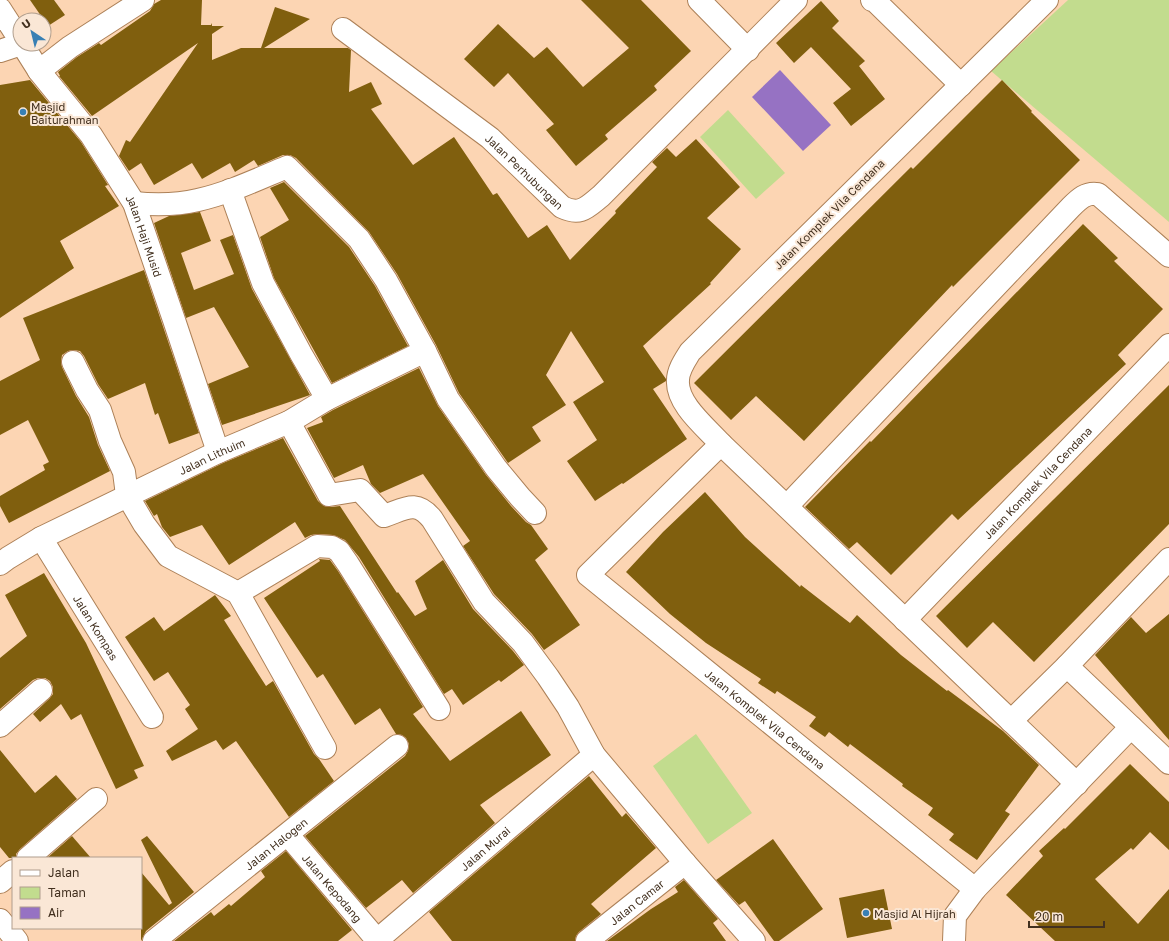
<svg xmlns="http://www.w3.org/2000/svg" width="1169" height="941" viewBox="0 0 1169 941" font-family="'Golos Text',sans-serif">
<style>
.green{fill:#c2dc8e}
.water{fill:#9672c3}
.building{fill:#805f0e}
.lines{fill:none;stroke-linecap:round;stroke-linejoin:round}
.minor-casing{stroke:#ad8158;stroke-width:24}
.minor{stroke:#fff;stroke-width:22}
.poi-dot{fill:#3880b4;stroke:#fae7d6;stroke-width:1.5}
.labels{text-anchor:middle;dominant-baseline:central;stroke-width:4;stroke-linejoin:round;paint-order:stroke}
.poi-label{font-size:11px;fill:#42301f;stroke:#fae7d6;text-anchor:start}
.street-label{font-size:11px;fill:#42301f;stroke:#fae7d6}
</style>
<rect width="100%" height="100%" fill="#fcd5b3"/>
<!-- green -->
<g class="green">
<path d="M1068 0H1169V222L991 71Z"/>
<path d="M728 110 785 173 756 199 700 137Z"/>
<path d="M696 734 752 813 708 844 653 766Z"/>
</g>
<!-- water -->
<path class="water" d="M780 70 831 125 803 151 752 97Z"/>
<!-- building -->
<g class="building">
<path d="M30 0H54L65 15 48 26Z"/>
<path d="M161 0H202L201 25H211L212 23V26H224L212 34V60L241 48H261L275 7 310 19 264 48H348L351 50 349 92 371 82 382 104 371 109 413 165 454 137 493 195 497 193 528 238 547 225 570 260 616 213 615 211 657 167 652 162 667 148 676 157 696 139 740 187 707 218 741 249 710 283 711 284 643 346 666 379V381L653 389 687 439 623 484 622 483 595 501 567 461 597 440 573 402 604 382 571 331 546 375 566 405 532 427 541 441 508 463 459 393 436 345 397 274 369 232 296 158 290 155H283L258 166 254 160 235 172 230 163 202 179 192 163 154 185 141 163 129 171 119 156 126 140 130 142 198 43 92 116 59 76H60L58 72 77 57 99 43 101 45 150 11 154 4Z"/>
<path d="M581 0H641L691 51 654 86 657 90 605 135 608 139 576 166 546 130 554 124 508 73 494 87 464 59 498 24 534 58 547 47 583 87 629 48Z"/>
<path d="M821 1 839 21 832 28 865 61 859 66 885 99 851 126 833 103 851 89 811 47 794 63 776 43Z"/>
<path d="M30 80 81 142 108 185 105 186 119 206 60 241 74 268 0 318V85Z"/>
<path d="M1002 80 1032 111 1031 112 1080 160 953 287 952 285 804 441 756 396 731 420 694 383 911 167 913 169Z"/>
<path d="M284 182 349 247 375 286 408 346 332 383 274 278 260 237 289 220 270 188Z"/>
<path d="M200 212 211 241 181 253 194 290 234 274 220 240 233 235 252 289 310 395 222 425 208 384 249 367 214 307 186 318 154 223 169 216Z"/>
<path d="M1083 224 1118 258 1114 261 1163 309 1118 355 1126 364 958 520 952 514 891 575 857 542 849 549 805 507 870 441 871 442Z"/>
<path d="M144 270 199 433 169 444 158 413 155 415 145 383 108 399 98 384 84 356 80 351 73 350 68 351 62 355 61 362 62 367 76 396 89 417 98 445 110 471 9 523 0 506V496L45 470 43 465 49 462 28 420 0 435V381L40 360 23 318Z"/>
<path d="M419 368 438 406 486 475 511 506 526 522 531 525 548 549 535 560 580 625 544 650 532 634 494 594 463 546 470 541 423 474 380 493 371 484 363 465 334 478 307 428 323 422 321 417 333 410Z"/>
<path d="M1169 385V524L1034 662 993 622 967 648 936 616Z"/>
<path d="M283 438 318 501 324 506 331 507 340 506 397 593 398 592 415 616 427 609 415 581 443 560 473 609 513 651 524 665 501 682 499 680 463 705 452 689 444 694 359 557 345 540 333 535 318 534 311 535 305 538 295 522 229 565 202 525 170 537 162 527 157 514 154 516 145 501 223 463Z"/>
<path d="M705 492 745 537 800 587 801 585 850 623 857 615 901 655 947 691 948 690 1003 731 1039 765 1005 811 1010 814 977 860 949 840 954 834 928 815 933 808 902 786 903 784 850 744 848 747 829 732 825 737 809 726 816 717 777 691 775 694 758 683 761 679 706 643 670 614 626 572 663 532Z"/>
<path d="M319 559 330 560 338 571 423 707 413 714 450 761 521 711 551 755 480 805 495 823 413 893 402 880 366 908 305 836 405 756 408 751 409 744 406 738 402 735 396 734 380 708 355 725 323 674 317 678 264 598 320 561Z"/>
<path d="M44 573 86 643 144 766 134 770 138 778 116 789 81 714 71 720 61 704 40 722 33 714 49 699 53 694V687L50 681 45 678H38L33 680 0 709V658L27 636 5 595Z"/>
<path d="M215 595 231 616 224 620 266 686 273 681 314 754 319 759 334 781 289 817 236 741 223 750 216 740 172 761 166 751 198 729 185 709 190 705 168 672 154 681 125 637 154 617 164 631Z"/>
<path d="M1169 614V740L1095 655 1131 617 1146 633Z"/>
<path d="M0 750 35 793 56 775 77 799 20 849 16 854V858H9L0 847Z"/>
<path d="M1130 764 1169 802V850L1150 832 1133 850 1131 848 1095 879 1138 924 1169 889V941H1055L1006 895 1043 856 1039 851 1064 828 1065 829Z"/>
<path d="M589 776 622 817 626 813 656 848 591 904 601 914 579 932 576 936 575 941H452L429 912Z"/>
<path d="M72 836 91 858H47Z"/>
<path d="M147 836 194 892 146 931 141 941V872L169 905 172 903 141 840Z"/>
<path d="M773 839 823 909 779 941H774L745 901 739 905 716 880Z"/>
<path d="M286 851 352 930 338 941H174L211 912 214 916 229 904 231 906 265 877 261 871Z"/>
<path d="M684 880 718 919 713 923 726 941H607L651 909 678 892 675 887Z"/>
<path d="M884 889 892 929 847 938 839 898Z"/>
</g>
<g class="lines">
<!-- minor casing -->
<g class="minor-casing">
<g id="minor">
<path d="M699 0 748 50"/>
<path d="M872 0 875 1 961 85"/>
<path d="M1047 0 690 352C685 360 678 370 678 380 676 404 707 428 721 444L1077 784"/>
<path d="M0 9 20 40"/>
<path id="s1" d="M343 29 490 138 562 207C581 216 587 207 601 196L796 0"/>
<path id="s2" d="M22 44 39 71 91 135 134 203 174 320 218 452"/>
<path d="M0 51 21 44"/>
<path d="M39 71 70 47 143 0"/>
<path d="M230 190 263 283 301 354 327 399"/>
<path d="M134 203C155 205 177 205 198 200 229 193 258 179 287 167L359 239 386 280 425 351 448 399 496 468 520 497 535 513"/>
<path d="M73 362 87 390 100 410 110 441 124 472 127 495 144 524 168 556 238 593 325 748"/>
<path d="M289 422 329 495 360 490 384 516C405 509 416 499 432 519L484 602 523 643 548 677 568 707 594 755 685 863 754 941"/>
<path id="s3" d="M721 444 588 575 975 889"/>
<path d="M787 506 1071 207C1079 199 1086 192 1098 194L1169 256"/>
<path id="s4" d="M41 538 152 717"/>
<path id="s5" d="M0 564 8 558 41 538 218 452 289 422 327 399 425 351"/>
<path d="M238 593 317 546 332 547 339 551 348 564 439 709"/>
<path id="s6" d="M905 620 1169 345"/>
<path d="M1067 666 1169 763"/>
<path d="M1011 721 1067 666 1169 559"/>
<path d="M0 726 41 690"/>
<path id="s7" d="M288 835 378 941"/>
<path d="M28 858 96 799"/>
<path d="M0 882 13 871"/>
<path d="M0 920 17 941"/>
<path id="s8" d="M154 941 397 746"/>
<path id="s9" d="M376 941 594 755"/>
<path id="s10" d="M587 941 685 863"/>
<path d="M954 941 955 916 975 889 1131 727"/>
</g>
</g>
<!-- minor -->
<use href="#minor" class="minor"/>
</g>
<!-- markers -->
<g class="poi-dot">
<circle cx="23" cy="112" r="4"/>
<circle cx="866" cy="913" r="4"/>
</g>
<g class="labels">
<!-- poi labels -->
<g class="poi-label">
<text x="31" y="106">Masjid<tspan x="31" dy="13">Baiturahman</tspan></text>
<text x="874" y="913">Masjid Al Hijrah</text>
</g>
<!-- street labels -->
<g class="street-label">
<text stroke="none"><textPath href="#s1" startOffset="231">Jalan Perhubungan</textPath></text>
<text transform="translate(829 214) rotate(-45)">Jalan Komplek Vila Cendana</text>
<text stroke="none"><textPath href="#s2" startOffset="229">Jalan Haji Musid</textPath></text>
<text stroke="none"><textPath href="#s5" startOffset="238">Jalan Lithuim</textPath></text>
<text stroke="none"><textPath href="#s6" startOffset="191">Jalan Komplek Vila Cendana</textPath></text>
<text stroke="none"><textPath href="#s4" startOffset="105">Jalan Kompas</textPath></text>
<text stroke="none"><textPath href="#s3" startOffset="415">Jalan Komplek Vila Cendana</textPath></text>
<text stroke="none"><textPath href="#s8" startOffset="156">Jalan Halogen</textPath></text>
<text stroke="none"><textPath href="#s9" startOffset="143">Jalan Murai</textPath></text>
<text stroke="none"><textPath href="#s7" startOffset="69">Jalan Kepodang</textPath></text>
<text stroke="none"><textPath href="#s10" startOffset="63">Jalan Camar</textPath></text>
</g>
</g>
<!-- legend -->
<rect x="12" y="857" width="130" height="72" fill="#fae7d6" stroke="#b09e8d"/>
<rect x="20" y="870" width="20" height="6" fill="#ffffff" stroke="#b09e8d"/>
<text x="48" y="877" font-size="12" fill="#42301f">Jalan</text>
<rect x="20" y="887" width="20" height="12" fill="#c2dc8e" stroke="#b09e8d"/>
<text x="48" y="897" font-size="12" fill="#42301f">Taman</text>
<rect x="20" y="907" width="20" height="12" fill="#9672c3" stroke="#b09e8d"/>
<text x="48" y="917" font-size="12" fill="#42301f">Air</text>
<!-- north arrow -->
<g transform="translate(32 32) rotate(325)"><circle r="19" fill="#fae7d6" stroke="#b09e8d"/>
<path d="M0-3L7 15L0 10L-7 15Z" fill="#3880b4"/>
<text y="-6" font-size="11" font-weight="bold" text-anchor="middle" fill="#42301f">U</text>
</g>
<!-- scale -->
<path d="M1029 921v6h75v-6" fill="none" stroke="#42301f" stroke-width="2"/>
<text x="1035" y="921" font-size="12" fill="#42301f" stroke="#fae7d6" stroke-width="3" paint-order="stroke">20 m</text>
</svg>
